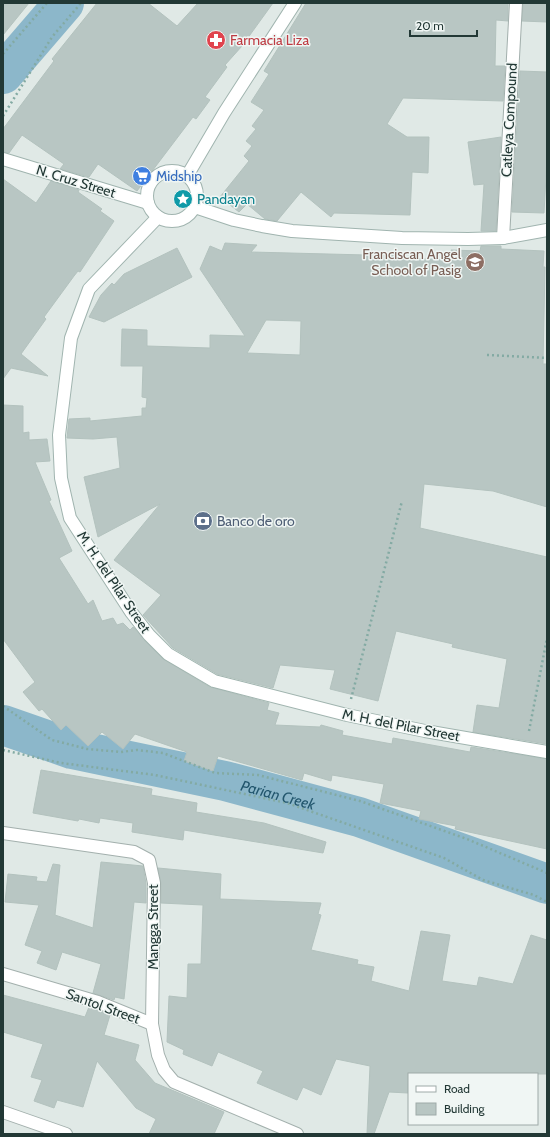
<svg xmlns="http://www.w3.org/2000/svg" width="550" height="1137" viewBox="0 0 550 1137" font-family="Cabin,sans-serif">
<style>
.lines{fill:none;stroke-linecap:round;stroke-linejoin:round}
.river{stroke:#8cb7ca;stroke-width:40}
.building{fill:#b8c6c3;stroke:#b3c2be;fill-rule:evenodd}
.lane-casing{stroke:#a3b0ad;stroke-width:14}
.street-casing{stroke:#a3b0ad;stroke-width:14}
.secondary-casing{stroke:#a0b4af;stroke-width:14}
.path{stroke:#83aaa3;stroke-width:2.5;stroke-dasharray:2 3;stroke-linecap:butt}
.lane{stroke:#fff;stroke-width:12}
.street{stroke:#fff;stroke-width:12}
.secondary{stroke:#fff;stroke-width:12}
.labels{text-anchor:middle;dominant-baseline:central;stroke-width:3;stroke-linejoin:round;paint-order:stroke}
.health-label{font-size:14px;fill:#be3a42;stroke:#f0f6f4;text-anchor:start}
.street-label{font-size:14px;fill:#223835;stroke:#f0f6f4}
.shop-label{font-size:14px;fill:#366cbe;stroke:#f0f6f4;text-anchor:start}
.culture-label{font-size:14px;fill:#0d838f;stroke:#f0f6f4;text-anchor:start}
.education-label{font-size:14px;fill:#785e54;stroke:#f0f6f4;text-anchor:end}
.service-label{font-size:14px;fill:#4e5e75;stroke:#f0f6f4;text-anchor:start}
.water-label{font-size:15px;font-style:italic;fill:#22566d;stroke:#f0f6f4}
</style>
<rect width="100%" height="100%" fill="#e0e9e6"/>
<g class="lines">
<!-- river -->
<g class="river">
<path d="M3 74 64 3"/>
<path id="s1" d="M3 725 72 749 225 781 359 817 547 884"/>
</g>
</g>
<!-- building -->
<g class="building">
<path d="M3 3H29L3 35Z"/>
<path d="M97 3H148L177 26 198 3H273L242 46 225 65 227 67 205 97 210 100 196 119 193 117 137 191 98 164 89 177 60 169 64 164 22 135 9 153 3 152V129L54 61 52 59Z"/>
<path d="M306 3H508V21L496 20 495 66H505L503 101 403 98 387 124 407 137H429L428 173 412 172 410 215 334 213 331 217 301 192 277 221 265 219 247 204 239 212 220 197 249 161 244 156 252 146 246 141 256 129 252 126 264 110 251 102 269 74 264 71Z"/>
<path d="M523 3H547V22L522 21Z"/>
<path d="M520 71 547 72V158L544 213 512 212Z"/>
<path d="M501 137 496 231H481L484 184 474 185 468 142Z"/>
<path d="M3 179 36 203 51 181 79 190 78 192 102 209 100 211 114 221 80 272 78 271 74 276 44 317 46 319 21 354 48 376 11 368 3 379Z"/>
<path d="M225 243 257 245 251 252 405 256V258L450 260 451 250 480 251 481 246H501V249L544 251 543 267H545L543 364H547V507L493 491 424 484 420 528 547 557V744L473 732 477 705 499 708 507 659 452 647 453 644 396 631 378 701 330 689 335 670 280 665 273 688 217 674 173 648 143 615 161 595 114 560 160 504 98 537 84 477 120 468 117 437 93 439 67 438 69 419 90 418V421L142 416V408H146L147 398 142 397 143 366H121L122 329 147 330V346L210 348V335L245 336 200 269 210 246 222 251ZM266 320 301 321 300 355 247 353Z"/>
<path d="M177 248 192 277 104 322 89 317 101 295 112 283 114 285 124 274Z"/>
<path d="M3 405 23 406V433L29 432V440L47 439 50 461 35 462 51 500 49 501 72 551 59 558 88 604 93 600 102 621 113 618 117 625 123 623 130 630 133 627 163 659 210 687 269 703 267 710 279 713 275 725 320 727 321 725 343 731 342 735 392 744 393 738 470 752 471 747 547 759V849L455 829 456 826 419 819 421 811 380 803 384 784 332 775 331 781 304 773 302 780 218 756 213 771 184 761 187 752 135 734 123 749 102 732 88 746 66 725 61 730 42 709 39 711 23 692 35 682 3 639Z"/>
<path d="M41 770 152 789 151 795 197 803 196 812 264 823 326 842 323 853 184 830 183 840 132 832 133 823 100 818 99 823 79 819 78 821 33 813Z"/>
<path d="M101 862 143 866 146 884V903L134 902 124 999 115 997 114 1000 93 993 101 964 62 952 56 970 37 963 42 951 25 945 39 905 5 902 8 874 37 877 36 881 47 882 53 864 60 865 55 915 93 928Z"/>
<path d="M158 868 221 874 220 899 321 903 318 914 321 915 311 950 358 960 357 964 374 967 371 981 409 991 421 931 450 935 442 981 477 986 479 977 513 984 531 935 547 940V1074H409L408 1093 389 1092 374 1134H367L370 1066 336 1059 321 1095 303 1087 297 1100 257 1083 263 1071 218 1052 212 1066 183 1054 184 1050 167 1042 169 996 187 998 188 964H201L203 905 161 903V883Z"/>
<path d="M3 995 85 1017 89 1007 110 1015 104 1035 139 1045 135 1060 155 1083 224 1112 214 1134H149L156 1119 136 1108 97 1061 83 1107 57 1100 54 1108 34 1101 42 1080 31 1077 43 1044 3 1032Z"/>
</g>
<g class="lines">
<!-- lane casing -->
<g class="lane-casing">
<path id="lane" d="M503 238 516 3"/>
</g>
<!-- street casing -->
<g class="street-casing">
<g id="street">
<path d="M3 833 134 852 149 860 154 883 152 1024 158 1055 164 1070 174 1082 297 1134"/>
<path d="M3 974 98 1002 152 1024"/>
<path d="M3 1112 66 1134"/>
</g>
</g>
<!-- secondary casing -->
<g class="secondary-casing">
<g id="secondary">
<path d="M3 159 148 203"/>
<circle cx="172" cy="196" r="25"/>
<path d="M187 176 224 113 295 3"/>
<path d="M195 207 234 220 262 226 292 231 402 238 468 239 503 238 547 230"/>
<path d="M158 217 89 289 71 338 59 435 61 478 70 518 131 612 149 635 168 654 214 681 347 715 425 731 547 752"/>
</g>
</g>
<!-- path -->
<g class="path">
<path d="M3 54 47 3"/>
<path d="M3 116 52 37 81 3"/>
<path d="M487 355 547 358"/>
<path d="M351 699 402 501"/>
<path d="M3 706 52 740 87 749 121 752 137 750 163 753 215 773 258 775 360 801 467 839 547 873"/>
<path d="M529 731 547 638"/>
<path d="M3 750 61 763 155 775 287 803 444 858 483 880 534 895 547 902"/>
</g>
<!-- lane -->
<use href="#lane" class="lane"/>
<!-- street -->
<use href="#street" class="street"/>
<!-- secondary -->
<use href="#secondary" class="secondary"/>
</g>
<!-- icons -->
<defs>
<g id="pharmacy-disc" transform="scale(1)"><circle r="9.5" fill="#e0444e" stroke="#f0f6f4"/><path d="M-2-6h4v4h4v4h-4v4h-4v-4h-4v-4h4Z" fill="#fff"/></g>
<g id="supermarket-disc" transform="scale(1)"><circle r="9.5" fill="#3f7fe0" stroke="#f0f6f4"/><path d="M-6-5.5h2.5l.6 2H6L4.5 2H-2.5L-4.4-4H-6ZM-1.5 3.2a1.3 1.3 0 1 0 .1 0ZM3 3.2a1.3 1.3 0 1 0 .1 0Z" fill="#fff"/></g>
<g id="sight-disc" transform="scale(1)"><circle r="9.5" fill="#0f9aa8" stroke="#f0f6f4"/><path d="M0-6L1.8-2.2L6-1.7L2.9 1.2L3.7 5.4L0 3.3L-3.7 5.4L-2.9 1.2L-6-1.7L-1.8-2.2Z" fill="#fff"/></g>
<g id="school-disc" transform="scale(1)"><circle r="9.5" fill="#8d6e63" stroke="#f0f6f4"/><path d="M0-5L7-2L0 1L-7-2ZM-4 1L0 2.5L4 1V4Q0 6-4 4Z" fill="#fff"/></g>
<g id="bank-disc" transform="scale(1)"><circle r="9.5" fill="#5c6f8a" stroke="#f0f6f4"/><path d="M-6-4H6V4H-6ZM0-2.3a2.3 2.3 0 1 0 0 4.6a2.3 2.3 0 1 0 0-4.6Z" fill="#fff"/></g>
</defs>
<g fill-rule="evenodd">
<use href="#pharmacy-disc" x="216" y="40"/>
<use href="#supermarket-disc" x="142" y="176"/>
<use href="#sight-disc" x="183" y="199"/>
<use href="#school-disc" x="475" y="262"/>
<use href="#bank-disc" x="203" y="521"/>
</g>
<g class="labels">
<!-- health labels -->
<g class="health-label">
<text x="230" y="40">Farmacia Liza</text>
</g>
<!-- street labels -->
<g class="street-label">
<text transform="translate(509 120) rotate(-87)">Catleya Compound</text>
<text transform="translate(76 181) rotate(17)">N. Cruz Street</text>
<text transform="translate(114 582) rotate(56)">M. H. del Pilar Street</text>
<text transform="translate(401 725) rotate(11)">M. H. del Pilar Street</text>
<text transform="translate(153 927) rotate(-90)">Mangga Street</text>
<text transform="translate(103 1006) rotate(20)">Santol Street</text>
</g>
<!-- shop labels -->
<g class="shop-label">
<text x="156" y="176">Midship</text>
</g>
<!-- culture labels -->
<g class="culture-label">
<text x="197" y="199">Pandayan</text>
</g>
<!-- education labels -->
<g class="education-label">
<text x="461" y="254">Franciscan Angel<tspan x="461" dy="16">School of Pasig</tspan></text>
</g>
<!-- service labels -->
<g class="service-label">
<text x="217" y="521">Banco de oro</text>
</g>
<!-- water labels -->
<g class="water-label">
<text stroke="none"><textPath href="#s1" startOffset="284">Parian Creek</textPath></text>
</g>
</g>
<!-- border -->
<rect width="550" height="1137" fill="none" stroke="#223835" stroke-width="8"/>
<!-- legend -->
<rect x="408" y="1073" width="130" height="52" fill="#f0f6f4" stroke="#9eaaa8"/>
<rect x="416" y="1086" width="20" height="6" fill="#ffffff" stroke="#9eaaa8"/>
<text x="444" y="1093" font-size="12" fill="#223835">Road</text>
<rect x="416" y="1103" width="20" height="12" fill="#b8c6c3" stroke="#9eaaa8"/>
<text x="444" y="1113" font-size="12" fill="#223835">Building</text>
<!-- scale -->
<path d="M410 30v6h67v-6" fill="none" stroke="#223835" stroke-width="2"/>
<text x="416" y="30" font-size="12" fill="#223835" stroke="#f0f6f4" stroke-width="3" paint-order="stroke">20 m</text>
</svg>
